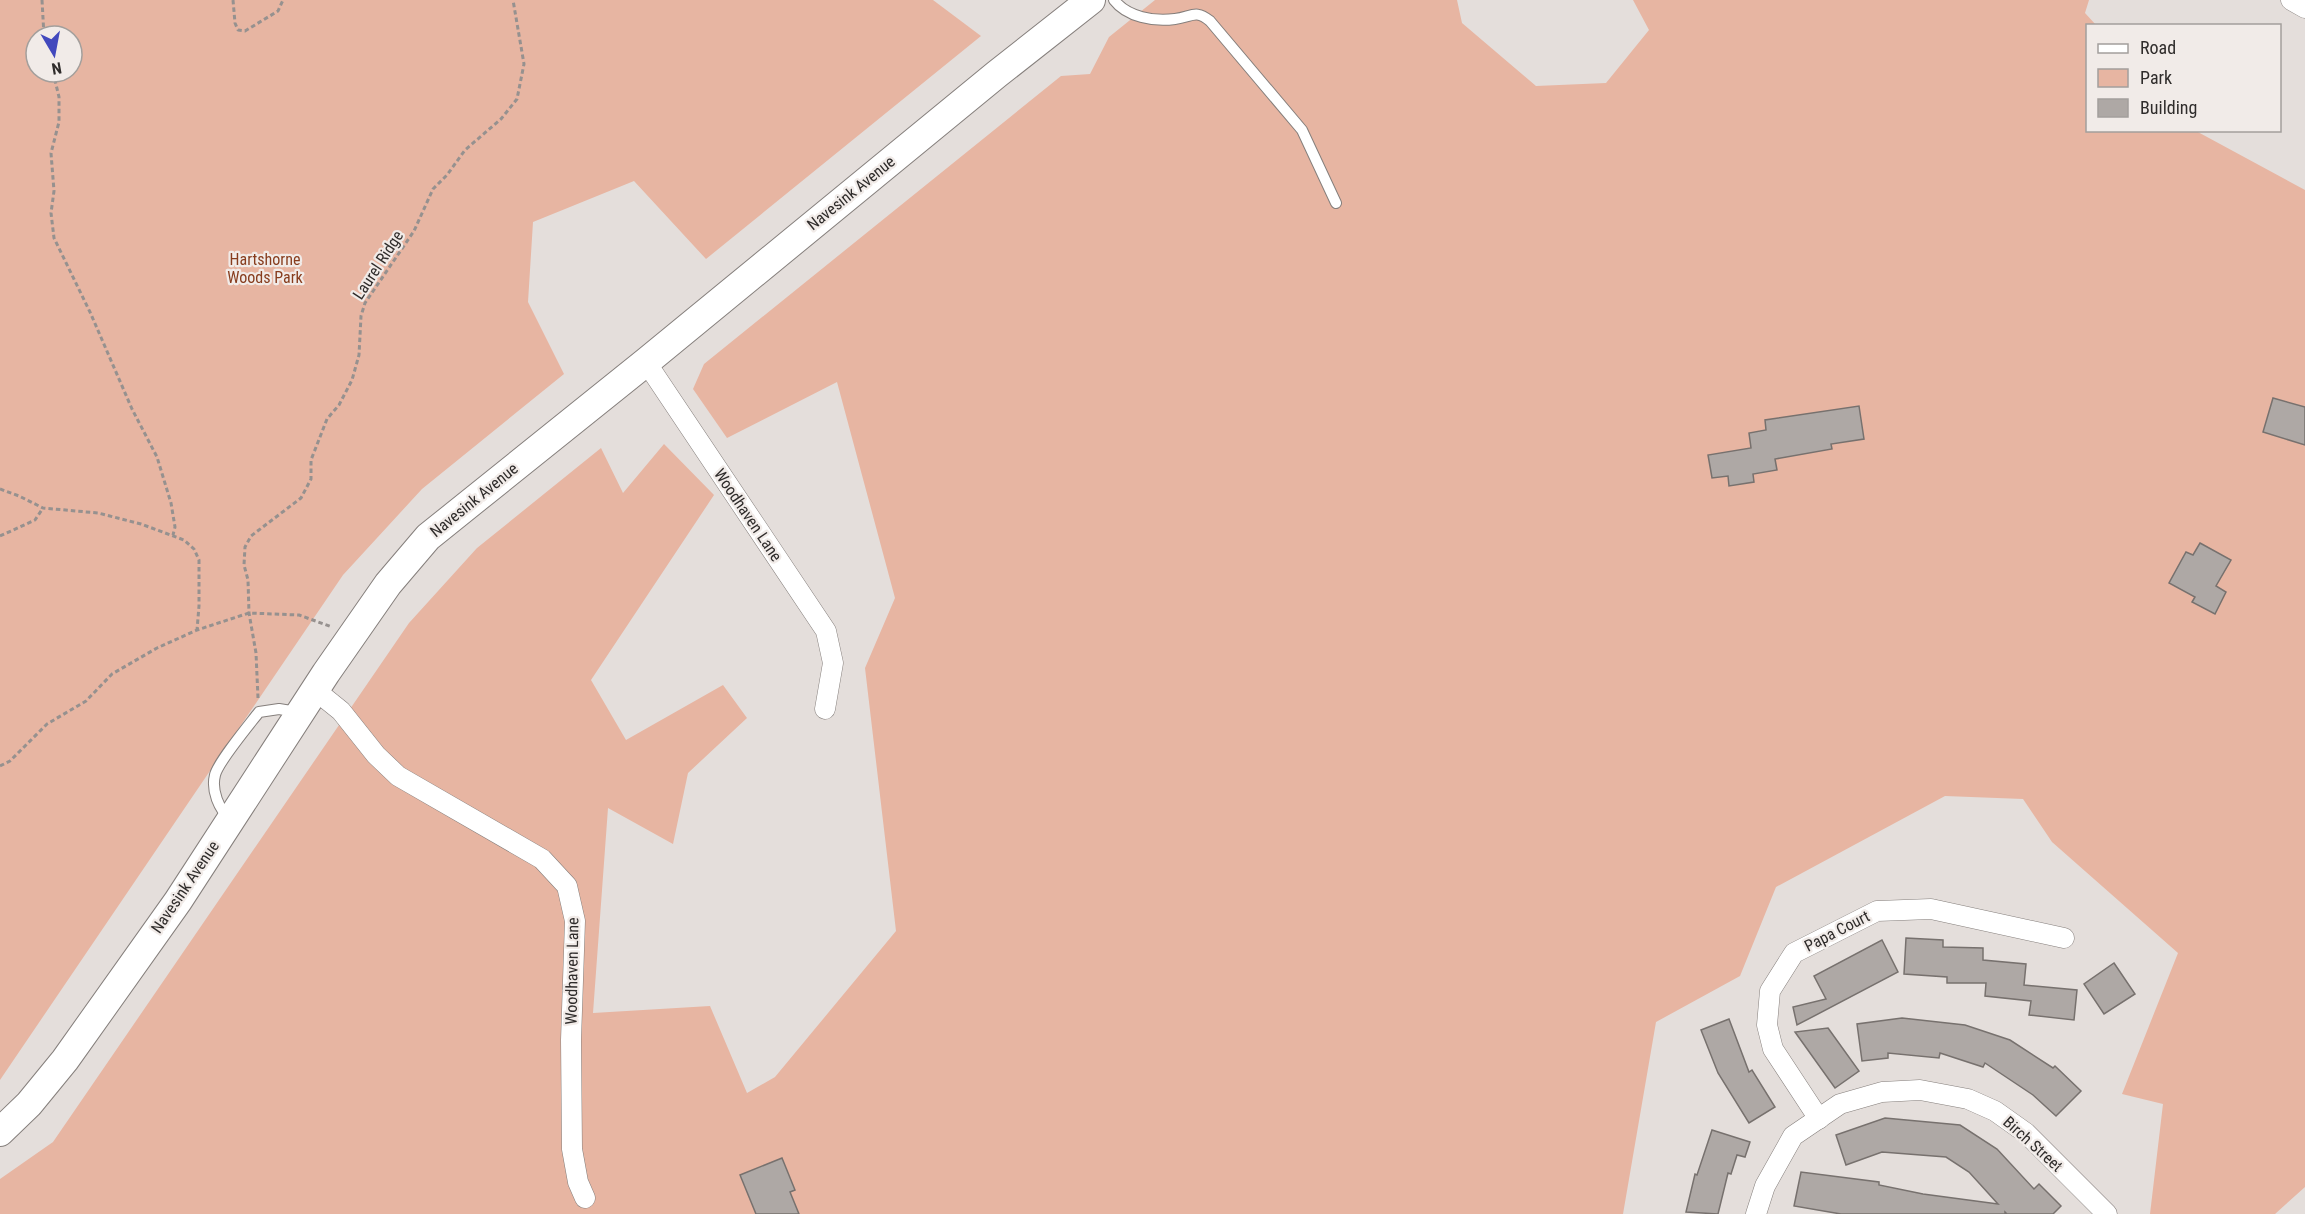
<svg xmlns="http://www.w3.org/2000/svg" width="2305" height="1214" viewBox="0 0 2305 1214" font-family="'Roboto Condensed',sans-serif">
<style>
.green{fill:#e7b5a2;fill-rule:evenodd}
.building{fill:#aea8a5;stroke:#77716e;stroke-width:1.5}
.lines{fill:none;stroke-linecap:round;stroke-linejoin:round}
.service-casing{stroke:#857f7c;stroke-width:12}
.minor-casing{stroke:#857f7c;stroke-width:21}
.secondary-casing{stroke:#857f7c;stroke-width:30}
.path{stroke:#96918f;stroke-width:3;stroke-dasharray:4.5 3;stroke-linecap:butt}
.service{stroke:#fff;stroke-width:10}
.minor{stroke:#fff;stroke-width:20}
.secondary{stroke:#fff;stroke-width:28}
.labels{text-anchor:middle;dominant-baseline:central;stroke-width:4.5;stroke-linejoin:round;paint-order:stroke}
.street-label{font-size:16px;fill:#2f2c2b;stroke:#f1ebe8}
.park-label{font-size:16px;fill:#873c1d;stroke:#f1ebe8}
</style>
<rect width="100%" height="100%" fill="#e4dedb"/>
<!-- green -->
<g class="green">
<path d="M0 0H933L981 36 706 259 634 181 533 222 528 302 564 374 422 489 343 575 0 1080ZM36 36H72V72H36Z"/>
<path d="M1155 0H1457L1462 23 1536 86 1606 83 1649 30 1633 0H2089L2085 13 2096 25 2088 26V130L2196 131 2305 190V1187L2275 1214H2150L2163 1104 2122 1094 2178 953 2052 842 2023 799 1945 796 1776 887 1740 976 1656 1022 1623 1214H0V1179L53 1142 409 623 477 548 601 448 623 493 664 444 714 495 591 680 626 740 723 685 747 718 688 773 673 844 608 808 593 1013 710 1006 747 1093 775 1077 896 931 865 668 895 598 837 382 727 438 693 389 704 364 1061 76 1090 74 1109 37Z"/>
</g>
<!-- building -->
<g class="building">
<path d="M2273 398 2305 407V445L2263 432Z"/>
<path d="M1859 406 1864 439 1831 444 1832 449 1775 459 1777 470 1753 474 1754 482 1729 486 1728 476 1712 478 1708 455 1751 448 1749 433 1766 430 1765 420Z"/>
<path d="M2200 543 2231 560 2216 586 2226 592 2215 614 2192 602 2195 597 2169 583 2186 552 2193 555Z"/>
<path d="M1906 938 1943 940V947L1983 948V960L2026 964 2024 985 2077 990 2074 1020 2029 1015 2031 1001 1985 996 1986 983H1947V977L1904 974Z"/>
<path d="M1882 940 1898 972 1797 1025 1793 1007 1826 999 1814 976Z"/>
<path d="M2114 963 2135 994 2104 1014 2084 984Z"/>
<path d="M1902 1018 1965 1025 2010 1040 2053 1068 2055 1066 2081 1091 2056 1116 2033 1095 1985 1063 1983 1067 1940 1053 1939 1058 1888 1053V1058L1862 1061 1857 1024Z"/>
<path d="M1729 1019 1749 1072 1752 1070 1775 1107 1749 1123 1718 1073 1701 1030Z"/>
<path d="M1828 1028 1859 1071 1835 1088 1795 1032Z"/>
<path d="M1885 1118 1960 1125 1997 1149 2034 1189 2039 1184 2061 1206 2053 1214H2007L2005 1212V1214H1841L1794 1206 1801 1172 1879 1182V1185L1923 1194 1998 1204 1969 1172 1946 1157 1882 1152 1846 1165 1836 1135Z"/>
<path d="M1712 1130 1750 1142 1745 1157 1737 1155 1731 1174 1728 1173 1718 1214 1686 1212 1695 1174 1697 1175Z"/>
<path d="M782 1158 795 1190 790 1192 799 1214H756L740 1175Z"/>
</g>
<g class="lines">
<!-- service casing -->
<g class="service-casing">
<g id="service">
<path d="M1114 0C1127 17 1154 22 1175 19 1192 17 1195 9 1210 21L1302 130 1336 203"/>
<path d="M230 819C219 809 211 791 215 775 218 762 249 725 259 712L279 709 297 712"/>
</g>
</g>
<!-- minor casing -->
<g class="minor-casing">
<g id="minor">
<path d="M2291 0 2305 8"/>
<path d="M646 362 826 631 833 663 825 709"/>
<path d="M315 690 341 711 376 755 398 776 542 859 567 886 575 921 571 1040 572 1149 578 1182 585 1198"/>
<path d="M1819 1119 1773 1049 1767 1025 1770 991 1794 953 1877 911 1931 909 2064 938"/>
<path d="M1756 1214 1765 1186 1793 1136 1840 1104 1882 1092 1920 1090 1968 1099 1995 1111 2026 1133 2107 1214"/>
</g>
</g>
<!-- secondary casing -->
<g class="secondary-casing">
<path id="secondary" d="M0 1132 29 1104 65 1060 178 901 326 673 388 584 428 537 646 362 997 74 1091 0"/>
</g>
<!-- path -->
<g class="path">
<path d="M42 0 44 36"/>
<path d="M233 0 235 23 238 30 245 31 278 11 283 0"/>
<path d="M53 72 59 97V122L51 153 54 191 51 213 54 238 90 312 132 409 157 457 171 503 175 527 173 535"/>
<path d="M0 489 19 496 43 508 98 513 141 524 184 540 194 549 199 560V606L197 630"/>
<path d="M0 536 35 520 43 508"/>
<path d="M258 698 256 653 249 613 248 580 244 565 245 547 251 536 301 498 311 479V460L327 419 339 405 352 380 359 355 361 316 365 303 414 231 433 189 447 175 465 150 501 119 517 99 524 64 513 0"/>
<path d="M0 766 10 761 47 724 86 701 112 674 157 648 197 630 249 613 299 615 332 627"/>
</g>
<!-- service -->
<use href="#service" class="service"/>
<!-- minor -->
<use href="#minor" class="minor"/>
<!-- secondary -->
<use href="#secondary" class="secondary"/>
</g>
<g class="labels">
<!-- street labels -->
<g class="street-label">
<text transform="translate(851 193) rotate(-39)">Navesink Avenue</text>
<text transform="translate(378 265) rotate(-57)">Laurel Ridge</text>
<text transform="translate(474 500) rotate(-39)">Navesink Avenue</text>
<text transform="translate(748 515) rotate(56)">Woodhaven Lane</text>
<text transform="translate(185 887) rotate(-56)">Navesink Avenue</text>
<text transform="translate(1837 931) rotate(-27)">Papa Court</text>
<text transform="translate(572 971) rotate(-89)">Woodhaven Lane</text>
<text transform="translate(2033 1144) rotate(42)">Birch Street</text>
</g>
<!-- park labels -->
<g class="park-label">
<text x="265" y="259">Hartshorne<tspan x="265" dy="18">Woods Park</tspan></text>
</g>
</g>
<!-- legend -->
<rect x="2086" y="24" width="195" height="108" fill="#f1ebe8" stroke="#a39f9c" stroke-width="1.5"/>
<rect x="2098" y="44" width="30" height="9" fill="#ffffff" stroke="#a39f9c" stroke-width="1.5"/>
<text x="2140" y="54" font-size="18" fill="#2f2c2b">Road</text>
<rect x="2098" y="69" width="30" height="18" fill="#e7b5a2" stroke="#a39f9c" stroke-width="1.5"/>
<text x="2140" y="84" font-size="18" fill="#2f2c2b">Park</text>
<rect x="2098" y="99" width="30" height="18" fill="#aea8a5" stroke="#a39f9c" stroke-width="1.5"/>
<text x="2140" y="114" font-size="18" fill="#2f2c2b">Building</text>
<!-- north arrow -->
<g transform="translate(54 54) rotate(170)"><circle r="28" fill="#f1ebe8" stroke="#a39f9c" stroke-width="1.5"/>
<path d="M0-4.5L10 22L0 15L-10 22Z" fill="#4248bd"/>
<text y="-9" font-size="16" font-weight="bold" text-anchor="middle" fill="#2f2c2b">N</text>
</g>
</svg>
